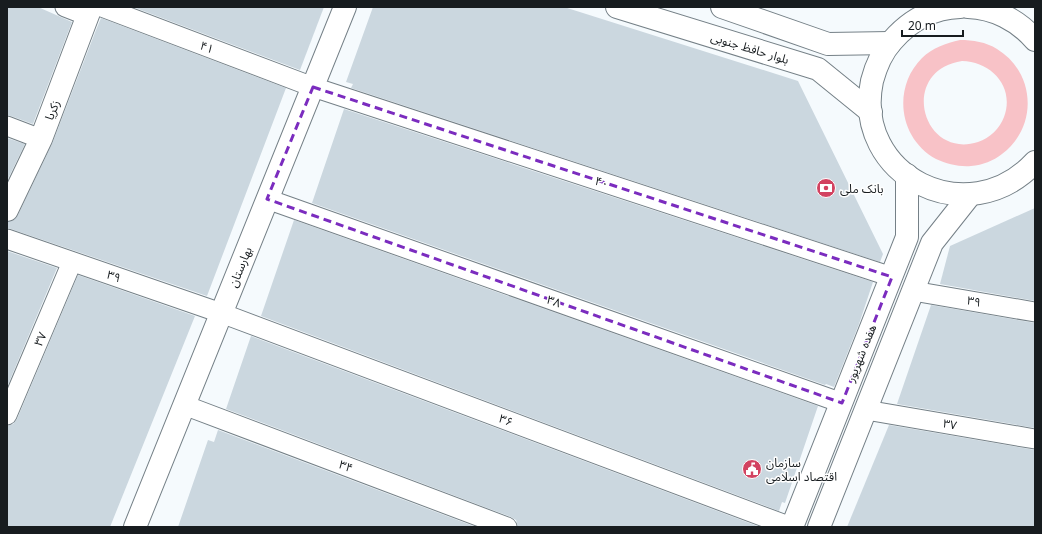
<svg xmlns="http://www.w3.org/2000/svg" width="1042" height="534" viewBox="0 0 1042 534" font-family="'Noto Sans','Noto Sans Arabic',sans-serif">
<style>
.green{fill:#f8c2c7;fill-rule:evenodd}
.building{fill:#cbd7df}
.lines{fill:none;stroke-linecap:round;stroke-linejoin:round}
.street-casing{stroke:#758087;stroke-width:21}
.secondary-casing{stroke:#758087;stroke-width:24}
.street{stroke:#fff;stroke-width:19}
.secondary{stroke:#fff;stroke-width:22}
.marked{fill:none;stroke:#7b2cbf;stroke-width:3;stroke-dasharray:8 5;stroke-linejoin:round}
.labels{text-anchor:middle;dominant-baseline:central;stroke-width:3;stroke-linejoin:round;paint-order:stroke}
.street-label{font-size:12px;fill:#171c1f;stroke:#fff}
.poi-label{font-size:12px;fill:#171c1f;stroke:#fff;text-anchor:start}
</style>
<rect width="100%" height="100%" fill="#f5fafd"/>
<!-- green -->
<path class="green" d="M960 40C973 40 986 42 997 49 1036 73 1038 127 1002 154 993 161 983 165 971 166 959 167 947 164 936 159 899 139 892 88 922 58 932 48 946 43 960 40ZM962 61C992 62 1015 87 1004 117 1000 128 990 138 978 142 922 160 898 71 962 61Z"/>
<!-- building -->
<g class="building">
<path d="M7 7H38L72 22 33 124 11 116 7 115Z"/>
<path d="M133 7H324L300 70Z"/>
<path d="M373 7H564L798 81 883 254 880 262 351 88 353 84 346 82Z"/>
<path d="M101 18 286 88 207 296 11 229 7 228V222L14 220 18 215 52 144 96 30Z"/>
<path d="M344 109 873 282 859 324 834 387 826 384 825 385 312 203Z"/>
<path d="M7 138 25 144 7 181Z"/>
<path d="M1035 208V301L940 284 950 246Z"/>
<path d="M294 220 818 406 785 503 782 502 779 511 261 316Z"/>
<path d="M7 251 57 268 7 387Z"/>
<path d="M78 275 195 316 110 527H7V426L13 424 17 419Z"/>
<path d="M931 305 1035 323V428L897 404Z"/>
<path d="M251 336 760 527H518L516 520 511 517 226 409Z"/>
<path d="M889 425 1035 450V527H847Z"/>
<path d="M218 430 476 527H178L208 440 214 442Z"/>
</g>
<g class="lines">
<!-- street casing -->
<g class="street-casing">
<g id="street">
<path d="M65 7 88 16"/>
<path d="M102 7 313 87 892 277"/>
<path d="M7 126 41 139"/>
<path d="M267 199 842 403"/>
<path d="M7 239 221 313 791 527"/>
<path d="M913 291 1035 312"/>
<path d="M184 405 507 527"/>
<path d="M866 410 1035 439"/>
<path d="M7 415 72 262"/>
</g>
</g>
<!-- secondary casing -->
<g class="secondary-casing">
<g id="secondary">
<path d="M617 7 818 69 871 112"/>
<path d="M722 7 828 44 890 43"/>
<path d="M960 7C933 8 910 20 892 41 882 52 876 66 872 81 852 176 968 234 1035 162"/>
<path d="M968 7C994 8 1018 20 1035 40"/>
<path d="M7 210 41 139 91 7"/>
<path d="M135 527 345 7"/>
<path d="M792 527 907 237V175"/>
<path d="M819 527 932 243 970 195"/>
</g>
</g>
<!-- street -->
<use href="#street" class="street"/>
<!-- secondary -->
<use href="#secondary" class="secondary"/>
</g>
<!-- marked area -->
<path class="marked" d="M313 87 892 277 842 403 267 199Z"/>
<!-- icons -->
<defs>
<g id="bank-disc" transform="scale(1)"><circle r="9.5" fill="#d24260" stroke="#fff"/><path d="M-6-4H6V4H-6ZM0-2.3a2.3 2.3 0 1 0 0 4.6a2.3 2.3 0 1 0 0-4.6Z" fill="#fff"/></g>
<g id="civic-disc" transform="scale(1)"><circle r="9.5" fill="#d24260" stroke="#fff"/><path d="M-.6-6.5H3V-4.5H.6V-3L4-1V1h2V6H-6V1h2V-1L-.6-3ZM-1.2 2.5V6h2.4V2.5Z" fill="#fff"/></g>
</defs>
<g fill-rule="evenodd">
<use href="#bank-disc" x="826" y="188"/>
<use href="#civic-disc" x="752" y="469"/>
</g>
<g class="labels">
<!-- street labels -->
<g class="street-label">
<text transform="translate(207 47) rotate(21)">۴۱</text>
<text transform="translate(750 48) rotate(17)">بلوار حافظ جنوبی</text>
<text transform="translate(52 110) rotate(-69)">زکریا</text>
<text transform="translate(602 182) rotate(18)">۴۰</text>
<text transform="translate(240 267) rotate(-68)">بهارستان</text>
<text transform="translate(114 276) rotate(19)">۳۹</text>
<text transform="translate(554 301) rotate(19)">۳۸</text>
<text transform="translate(974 301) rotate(10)">۳۹</text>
<text transform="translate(40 339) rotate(-67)">۳۷</text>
<text transform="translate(861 353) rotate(-68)">هفده شهریور</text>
<text transform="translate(506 420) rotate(21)">۳۶</text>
<text transform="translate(950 424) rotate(10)">۳۷</text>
<text transform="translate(346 466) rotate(21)">۳۴</text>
</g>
<!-- poi labels -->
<g class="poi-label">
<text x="840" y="188">بانک ملی</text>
<text x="766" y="462">سازمان<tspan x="766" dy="14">اقتصاد اسلامی</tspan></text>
</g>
</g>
<!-- border -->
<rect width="1042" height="534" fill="none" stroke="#171c1f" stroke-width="16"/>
<!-- scale -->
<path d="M902 30v6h61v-6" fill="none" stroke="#171c1f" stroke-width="2"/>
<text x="908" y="30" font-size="12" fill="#171c1f" stroke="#ffffff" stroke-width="3" paint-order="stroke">20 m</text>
</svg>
